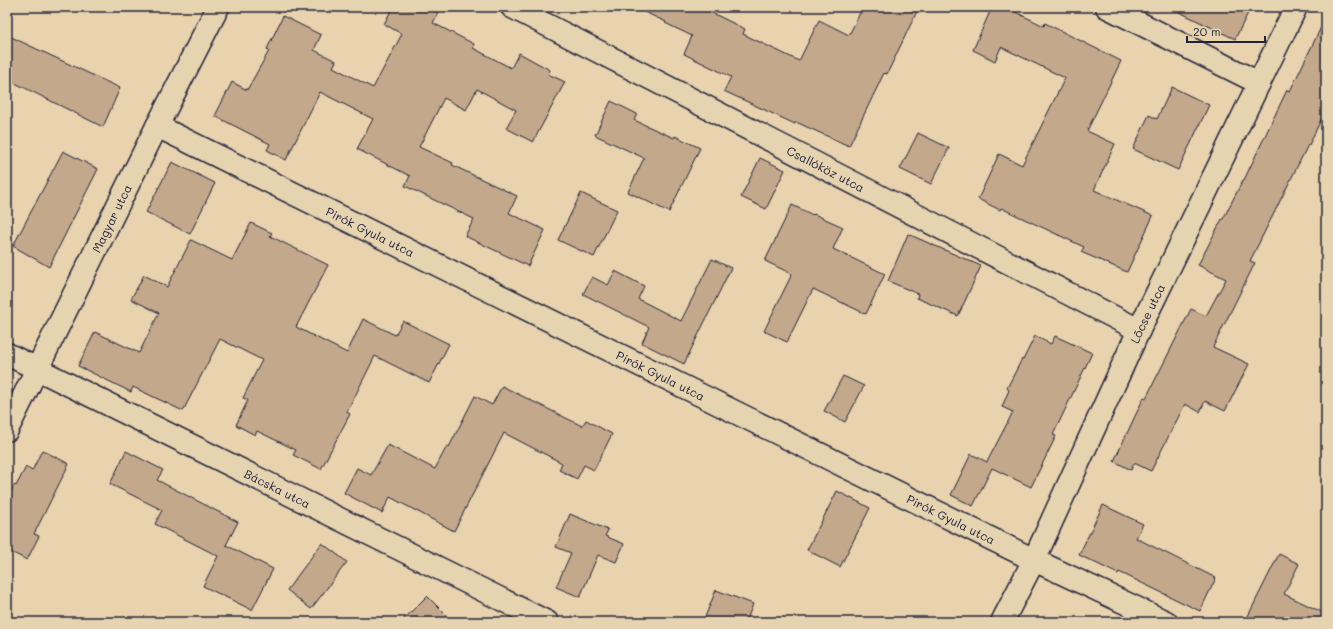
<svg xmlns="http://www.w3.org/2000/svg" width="1333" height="629" viewBox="0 0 1333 629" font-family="Mali,sans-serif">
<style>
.building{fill:#c4a88b;stroke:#22223b}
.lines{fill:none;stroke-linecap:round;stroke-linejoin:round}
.minor-casing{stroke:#22223b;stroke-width:25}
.minor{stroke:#e6d4b1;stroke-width:22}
.labels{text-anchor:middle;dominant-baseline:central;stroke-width:3;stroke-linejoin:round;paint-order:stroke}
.street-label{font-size:12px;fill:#22223b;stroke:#e6d4b1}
</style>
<rect width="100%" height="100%" fill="#e8d3ae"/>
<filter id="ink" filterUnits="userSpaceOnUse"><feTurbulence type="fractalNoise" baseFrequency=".025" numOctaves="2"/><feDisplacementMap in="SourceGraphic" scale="8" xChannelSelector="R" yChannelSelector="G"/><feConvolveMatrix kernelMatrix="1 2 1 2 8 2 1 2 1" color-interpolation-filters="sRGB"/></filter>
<g filter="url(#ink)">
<!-- building -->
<g class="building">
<path d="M393 7H427L438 13 433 23 474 44 473 48 511 68 519 53 550 70 548 74 565 82 533 142 506 128 516 110 477 89 466 110 444 98 419 147 453 163 452 165 517 196 509 213 545 230 528 266 465 236 474 219 405 186 410 176 357 149 373 119 320 92 286 160 267 150 270 144 215 116 232 82 247 90 269 51 267 49 283 16 321 35 314 50 336 61 333 67 373 88 402 34 384 24Z"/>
<path d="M634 7H700L745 29 743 34 799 61 819 20 849 35 863 7H919L887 74 884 73 849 146 796 122 795 124 724 91 731 77 684 54 692 36 665 23 666 22Z"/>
<path d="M992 7H1005L1044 26 1045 23 1121 61 1087 131 1115 144 1094 190 1153 216 1127 272 1081 252 1084 247 1001 208 1000 210 978 199 999 154 1022 165 1065 78 1001 47 995 61 973 50Z"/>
<path d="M1169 7H1251L1235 39Z"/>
<path d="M1326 17V109L1309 145H1308L1250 261 1255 263 1213 347 1249 364 1225 411 1205 401 1200 412 1185 404 1151 471 1134 463 1131 470 1114 461 1144 397 1146 398 1191 309 1206 316 1226 279 1198 265 1222 219H1223L1243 180H1244L1287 90 1290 91Z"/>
<path d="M7 35 120 88 103 127 7 79Z"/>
<path d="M1172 87 1209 105 1178 170 1133 149 1149 115 1157 119Z"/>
<path d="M611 101 637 114 634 120 674 138 675 136 700 148 669 212 628 192 644 158 595 135Z"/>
<path d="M918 133 949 148 931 184 900 169Z"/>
<path d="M63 151 98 169 49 267 13 246Z"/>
<path d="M760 158 785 170 766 209 741 197Z"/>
<path d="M172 162 215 183 190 234 146 212Z"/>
<path d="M581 193 617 210 594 257 558 240Z"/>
<path d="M792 205 813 215 814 214 843 227 833 249 885 274 866 314 813 289 787 342 764 331 792 274 765 261Z"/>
<path d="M251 223 272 233 270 236 328 265 296 327 347 353 363 319 395 335 403 321 449 344 429 383 375 356 347 412 350 414 321 469 293 455 296 450 257 431 255 435 236 425 248 400 243 398 262 360 220 339 183 411 133 387 131 392 78 366 95 332 139 353 159 313 131 299 144 275 167 287 191 240 232 260Z"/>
<path d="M908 234 981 266 958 316 917 298 918 294 888 281Z"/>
<path d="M712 259 731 268 684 364 642 343 649 327 583 294 592 277 608 285 615 271 644 286 638 299 681 321Z"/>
<path d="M1035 336 1051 344 1055 336 1092 353 1053 435 1056 436 1031 487 992 468 973 506 951 495 971 454 987 462 1013 412 1002 407 1009 390 1007 388 1022 359 1023 360Z"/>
<path d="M843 376 864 386 845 422 824 411Z"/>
<path d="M502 386 582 426 586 420 612 434 594 470 584 465 577 479 559 470 562 463 504 433 454 531 390 497 382 513 344 493 357 468 371 475 388 445 435 469 447 446 449 447 475 396 492 405Z"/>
<path d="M42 450 69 464 34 534 39 536 27 560 7 550V499L14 485 16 486 26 467 32 471Z"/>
<path d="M126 451 163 470 157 480 238 522 226 545 273 569 252 610 203 586 218 556 155 524 162 510 110 484Z"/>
<path d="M837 491 870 508 840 567 807 550Z"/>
<path d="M1103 505 1143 524 1136 538 1216 578 1200 611 1119 572 1118 574 1079 555Z"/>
<path d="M570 514 608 530 605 536 624 544 616 562 598 555 580 597 556 587 571 553 556 547Z"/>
<path d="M322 543 347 562 311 609 287 590Z"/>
<path d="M1279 554 1299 564 1284 594 1326 614V622H1245Z"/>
<path d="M716 590 753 604 746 622H703Z"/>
<path d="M427 596 453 622H401Z"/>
</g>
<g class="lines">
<!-- minor casing -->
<g class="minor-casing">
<g id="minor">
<path id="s1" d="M512 7 1139 330"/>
<path d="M1107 7 1259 83"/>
<path id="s2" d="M157 126 1034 560 1166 622"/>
<path id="s3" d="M7 354 547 622"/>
<path id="s4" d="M7 430 150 140 218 7"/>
<path id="s5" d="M1002 622 1034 560 1139 330 1296 7"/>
</g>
</g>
<!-- minor -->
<use href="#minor" class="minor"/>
</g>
</g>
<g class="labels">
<!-- street labels -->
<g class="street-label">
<text stroke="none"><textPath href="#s1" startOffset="353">Csallóköz utca</textPath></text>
<text stroke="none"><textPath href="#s4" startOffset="236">Magyar utca</textPath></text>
<text stroke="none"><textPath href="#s2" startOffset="238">Pirók Gyula utca</textPath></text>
<text stroke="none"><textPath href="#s5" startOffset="341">Lőcse utca</textPath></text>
<text stroke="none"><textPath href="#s2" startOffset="562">Pirók Gyula utca</textPath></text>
<text stroke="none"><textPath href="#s3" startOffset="302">Bácska utca</textPath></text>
<text stroke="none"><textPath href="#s2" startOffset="886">Pirók Gyula utca</textPath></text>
</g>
</g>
<!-- margin -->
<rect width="1333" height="629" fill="none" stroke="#e6d4b1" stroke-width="24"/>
<rect x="12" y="12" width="1309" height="605" fill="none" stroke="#22223b" stroke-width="1.5" filter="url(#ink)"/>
<!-- scale -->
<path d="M1187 36v6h78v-6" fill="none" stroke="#22223b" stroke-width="2"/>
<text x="1193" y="36" font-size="12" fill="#22223b" stroke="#e6d4b1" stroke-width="3" paint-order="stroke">20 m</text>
</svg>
